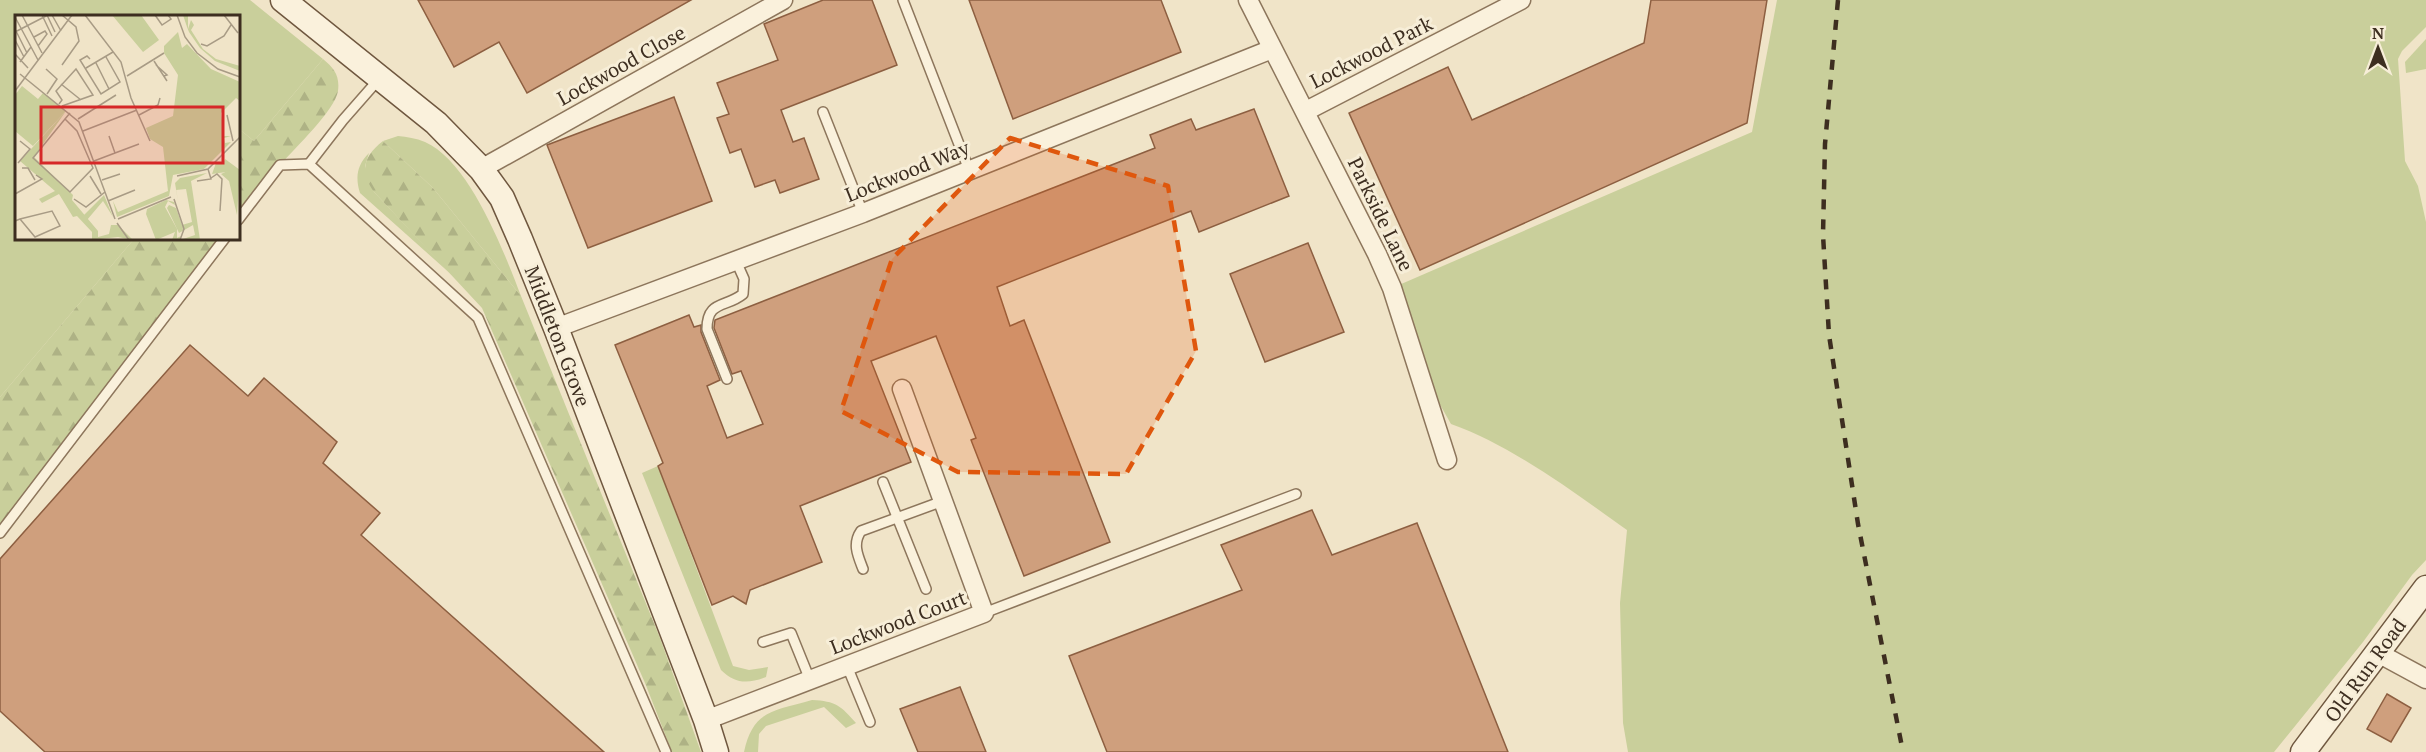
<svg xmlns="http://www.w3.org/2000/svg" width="2426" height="752" viewBox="0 0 2426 752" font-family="'PT Serif',serif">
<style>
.green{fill:#c9cf9b}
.forest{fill:url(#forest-firs)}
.building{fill:#cf9f7d;stroke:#8d5f41;stroke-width:1.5}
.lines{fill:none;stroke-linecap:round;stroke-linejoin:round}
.lane-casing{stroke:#8d765c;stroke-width:12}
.street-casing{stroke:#8d765c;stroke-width:21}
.secondary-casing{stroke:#6f573f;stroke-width:27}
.lane{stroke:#faf1dc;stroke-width:9}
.street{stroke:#faf1dc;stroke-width:18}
.secondary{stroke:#faf1dc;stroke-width:24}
.rail{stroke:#3d2e20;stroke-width:4.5;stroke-dasharray:10 10;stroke-linecap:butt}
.marked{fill:#df570d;fill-opacity:0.2;stroke:#df570d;stroke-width:4.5;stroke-dasharray:12 8;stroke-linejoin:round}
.labels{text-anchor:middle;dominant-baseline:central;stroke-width:6;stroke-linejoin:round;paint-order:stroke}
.street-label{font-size:20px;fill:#3d2e20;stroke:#f7eed8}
.inset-road{fill:none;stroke:#a89b85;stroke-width:1.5}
.view{fill:#d62828;fill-opacity:0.15;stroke:#d62828;stroke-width:3}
.inset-edge{fill:none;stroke:#3d2e20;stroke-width:3}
</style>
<defs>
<pattern id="forest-firs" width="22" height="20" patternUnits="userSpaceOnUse" patternTransform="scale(1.5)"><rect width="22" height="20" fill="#c9cf9b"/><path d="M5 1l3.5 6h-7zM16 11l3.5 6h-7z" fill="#aeb285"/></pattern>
</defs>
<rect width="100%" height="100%" fill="#f0e4c8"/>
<!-- green -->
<g class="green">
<path d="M0 0H250L323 59 254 141 239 129 238 16H16V238L134 239 0 397Z"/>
<path d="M1777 0H2426V27L2402 51 2398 59 2405 161 2418 186 2426 222V560L2412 575 2363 642 2274 752H1628L1623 723 1620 603 1627 530C1575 493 1511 445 1451 424L1417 364 1392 288 1752 132Z"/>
<path d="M2426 39V69L2406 73 2405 62Z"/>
<path d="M398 136C407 137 416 138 425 142 470 162 504 252 521 296L433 188 383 141Z"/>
<path d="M369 153 365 166 374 192 453 276 360 193C355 177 357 165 369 153Z"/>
<path d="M658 466 733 666 749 670 768 667 766 677C748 684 735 684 721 670L642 473Z"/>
<path d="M812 700C836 701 841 706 856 723L846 728 824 707 766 726 759 734 758 752H744C753 709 775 711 812 700Z"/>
</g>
<!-- forest -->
<g class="forest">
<path d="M323 59C334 68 340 76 338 91 335 110 295 148 281 164 266 182 253 202 239 220V129L254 141Z"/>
<path d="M383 141 433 188 521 296 660 638 701 752H672L645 683 482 308 374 192C359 170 364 156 383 141Z"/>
<path d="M134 239H225L0 533V397Z"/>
</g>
<!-- building -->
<g class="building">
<path d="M418 0H691L527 93 499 42 454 67Z"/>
<path d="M823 0H872L897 65 781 110 793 142 804 138 819 179 780 193 775 180 755 187 741 149 730 153 717 118 729 114 717 83 778 60 764 24Z"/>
<path d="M969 0H1161L1181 52 1013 119Z"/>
<path d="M1651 0H1767L1747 123 1420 270 1349 113 1448 67 1472 120 1644 43Z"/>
<path d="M674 97 712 201 588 248 547 145Z"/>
<path d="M1254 109 1289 196 1199 232 1191 211 997 287 1010 326 1024 320 1110 542 1024 576 971 440 976 438 936 336 871 361 911 462 800 506 822 562 750 590 746 604 733 596 712 605 658 466 663 463 615 345 689 315 694 327 701 325V332L720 380 707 386 727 438 763 424 741 371 732 374 714 328 715 320 1155 148 1150 135 1191 119 1196 130Z"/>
<path d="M1308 243 1344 332 1265 362 1230 274Z"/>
<path d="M190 345 248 396 264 378 337 442 323 463 380 513 361 535 604 752H45L0 711V559Z"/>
<path d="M1312 510 1332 555 1417 523 1508 752H1107L1069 656 1242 590 1221 545Z"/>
<path d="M960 687 986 752H918L900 709Z"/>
<path d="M2387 694 2411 708 2391 742 2367 729Z"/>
</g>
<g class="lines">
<!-- lane casing -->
<g class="lane-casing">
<g id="lane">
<path d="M903 0 969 170"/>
<path d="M823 112 863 213"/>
<path d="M309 164 343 120 379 79"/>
<path d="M238 220 280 165 309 164 478 318 666 752"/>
<path d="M727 379 707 329C707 300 726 308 743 294L744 279 736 261"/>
<path d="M883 482 926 589"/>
<path d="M0 533 225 238"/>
<path d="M863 569C858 556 852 544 861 531L943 501"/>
<path d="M984 613 1296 494"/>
<path d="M763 642 791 633 810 680"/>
<path d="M847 666 870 722"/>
</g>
</g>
<!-- street casing -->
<g class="street-casing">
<g id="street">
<path d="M1248 0 1377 254 1392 288 1447 460"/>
<path d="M1306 111 1521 0"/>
<path d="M481 169 783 0"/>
<path d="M556 328 863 213 1272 49"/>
<path d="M2378 653 2426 679"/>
<path d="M706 720 984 613 902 389"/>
</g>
</g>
<!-- secondary casing -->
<g class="secondary-casing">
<g id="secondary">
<path d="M283 0 436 123 481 169 502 198 520 239 556 328 706 720 716 752"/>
<path d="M2303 752 2426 588"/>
</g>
</g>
<!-- lane -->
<use href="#lane" class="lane"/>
<!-- street -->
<use href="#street" class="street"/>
<!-- secondary -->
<use href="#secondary" class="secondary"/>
<!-- rail -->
<path class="rail" d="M1838 0 1825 144 1823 235 1829 335 1858 524 1903 752"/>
</g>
<!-- marked area -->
<path class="marked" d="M1010 138 1168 186 1196 351 1126 474 958 472 841 411 892 259Z"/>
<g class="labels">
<!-- street labels -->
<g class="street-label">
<text transform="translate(1371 52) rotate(-27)">Lockwood Park</text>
<text transform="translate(621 65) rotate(-29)">Lockwood Close</text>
<text transform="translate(907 171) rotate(-22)">Lockwood Way</text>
<text transform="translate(1381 214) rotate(64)">Parkside Lane</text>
<text transform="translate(558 336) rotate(69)">Middleton Grove</text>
<text transform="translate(898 622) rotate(-21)">Lockwood Court</text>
<text transform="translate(2365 670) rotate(-54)">Old Run Road</text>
</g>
</g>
<!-- overview -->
<g transform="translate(15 15)">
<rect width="225" height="225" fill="#f0e4c8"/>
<path d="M97 0H126L144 25 128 37ZM163 17 167 33 172 29 196 54 225 67V86L221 83 206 98 209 121H216L209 123 210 128 216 127 189 154 158 160 154 181 102 202 98 186 103 197 153 176 148 132 135 124 131 113 158 101 163 60 149 38V31ZM7 71 23 84 28 78 51 96 18 131 0 116V80ZM210 144 225 155 197 159 201 148 208 149ZM192 158 176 166 185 225H165L180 220 178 210 164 218 152 193 154 190 161 193 167 210 177 207 171 174 161 175 163 186 160 168 165 163ZM89 180 98 202 88 186 72 205 68 201ZM151 185 159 187 160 190 153 186 150 192 162 214V223L166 221 164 225H157L160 217 141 225 131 199 132 194Z" fill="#c9cf9b"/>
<path d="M168 0H173V14L176 5 179 10 176 15 188 34 201 44 225 51V56L200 46 185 33 174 17 172 12ZM51 96 19 142 58 180 57 185 83 216V222L94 219 96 210H103L118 225 103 222 77 225V217L62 201 58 202 44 179 27 188 24 184 40 176 5 146ZM217 154 225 155 222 200 214 166 206 159Z" fill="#c9cf9b"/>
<path class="inset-road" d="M7 0 27 38M27 0 37 21M32 0 40 17M37 0 46 16M70 0 106 47 116 83 135 126M140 0 147 10 156 4 153 0M162 0 170 22 182 38 203 54 225 62M209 0 223 18M0 2 23 45M0 14 12 38M0 17 33 0M19 22 30 16 32 19 23 31M0 25 9 42M186 29 192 31 209 21 216 10M0 39 13 53M75 44 72 41 65 45 86 79 105 67 91 42M139 46 152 66M5 47 16 32M81 48 94 74M47 50 64 26 61 12 47 0M141 50 152 60 149 61M71 53 98 37M31 54 42 64 32 79M5 59 64 107 100 204M112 61 149 38M46 69 66 85M0 76 57 0M44 89 47 85 41 76 61 54 78 80 47 91M124 100 143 90 145 83M212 100 218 126M50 104 18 143 55 177 78 153 62 116 50 104 55 98M63 104 101 80M68 116 122 95M100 138 124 129M79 146 100 138 94 121M3 148 15 134 5 126M7 153H13L20 165M75 161 86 179M162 161 193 154 225 122M196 163 202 159 207 164 205 196M87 165 105 159M182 166 196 164 193 154M0 179 27 164 21 160M59 184 71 192 90 177M159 184 169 214 165 225M93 186 120 175M103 204 156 182M0 206 5 204 37 196 45 211 20 222 5 204M102 208 114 225"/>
<path class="view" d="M26 92H208V148H26Z"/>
<rect width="225" height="225" class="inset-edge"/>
</g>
<!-- north arrow -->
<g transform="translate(2378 48)" stroke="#f7eed8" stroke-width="4.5" paint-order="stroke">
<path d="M0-4.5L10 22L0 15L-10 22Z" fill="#3d2e20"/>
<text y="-9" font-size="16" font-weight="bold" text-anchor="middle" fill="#3d2e20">N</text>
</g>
</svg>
